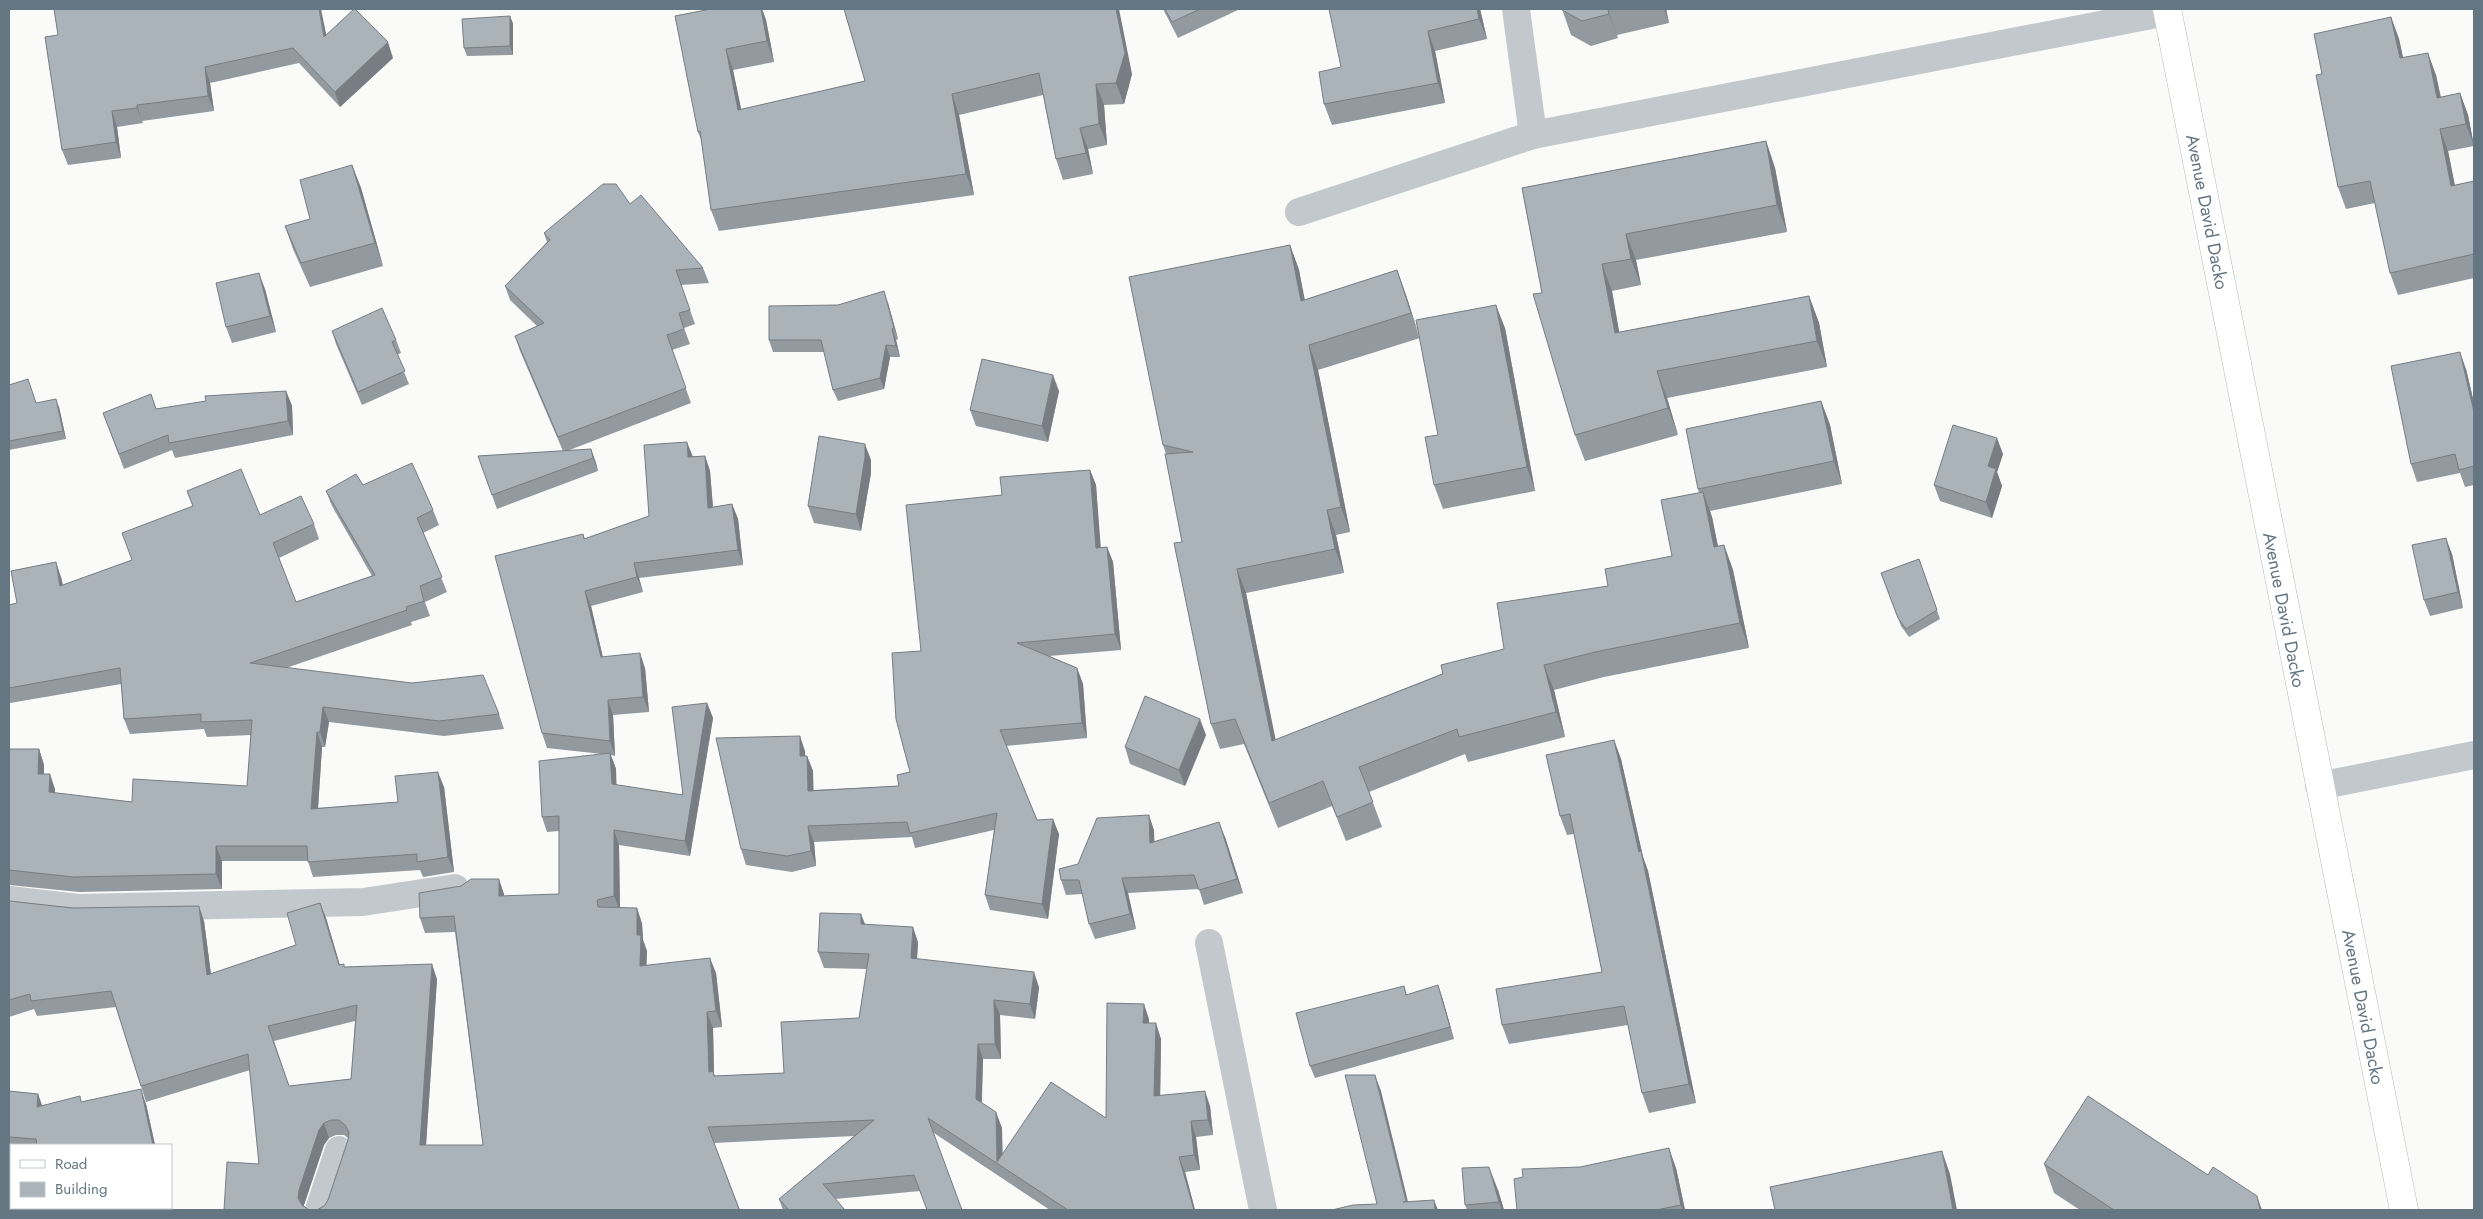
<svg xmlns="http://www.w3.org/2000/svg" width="2483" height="1219" viewBox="0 0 2483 1219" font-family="Jost,sans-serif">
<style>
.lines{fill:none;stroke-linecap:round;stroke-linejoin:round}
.primary-casing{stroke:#b5babe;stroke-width:29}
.street{stroke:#c3c8cc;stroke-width:28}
.primary{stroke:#fff;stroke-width:28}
.wall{fill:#929a9f;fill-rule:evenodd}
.shaded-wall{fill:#777d82}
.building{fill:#aab3b9;stroke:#777d82;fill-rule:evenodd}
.labels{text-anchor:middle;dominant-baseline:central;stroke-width:5;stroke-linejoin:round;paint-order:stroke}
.street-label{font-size:18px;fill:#657683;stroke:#fff}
</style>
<rect width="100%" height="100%" fill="#fafaf8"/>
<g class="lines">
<!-- primary casing -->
<g class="primary-casing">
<path id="primary" d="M2167 9 2404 1210"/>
</g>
<!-- street -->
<g class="street">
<path d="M1516 9 1533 135"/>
<path d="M1299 212 1533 135 2167 12"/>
<path d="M2319 786 2474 755"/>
<path d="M9 900 78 908 363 902 455 888"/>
<path d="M1209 943 1263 1210"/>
<path d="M319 1210 339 1150"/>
</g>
<!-- primary -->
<use href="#primary" class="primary"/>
</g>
<!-- wall -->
<g class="wall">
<path d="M711 9H762L766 20 774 62 733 70 741 110 865 81 844 9 1132 74 1124 104 1104 105 1107 145 1088 149 1093 174 1063 180 1056 159 1043 95 959 115 974 195 719 231 711 210 702 142 698 132Z"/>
<path d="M1163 9H1240L1178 38Z"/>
<path d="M1480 9 1487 39 1435 51 1445 103 1332 125 1324 104 1341 67Z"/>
<path d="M1562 9H1666L1669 23 1617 35 1618 38 1591 46 1571 35Z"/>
<path d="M510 16 513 24V55L467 56 464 48Z"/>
<path d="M2391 17 2399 39 2403 58 2436 75 2441 97 2460 93 2468 115 2474 146 2448 151 2455 185 2474 181V278L2398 295 2390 273 2375 203 2346 209 2338 187 2322 74Z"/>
<path d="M58 35H326L393 58 340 107 299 63 210 83 214 111 142 121 143 123 117 127 121 158 68 165 62 150Z"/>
<path d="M1766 141 1775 168 1787 232 1636 260 1641 285 1612 291 1619 332 1809 296 1819 323 1827 367 1667 398 1678 435 1585 461 1575 435 1542 293 1522 188Z"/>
<path d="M352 165 361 188 383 266 310 287 293 249 285 226 310 219Z"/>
<path d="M630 204 703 268 709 283 681 285 695 324 684 328 690 344 672 350 691 403 567 451 591 449 596 463 598 471 497 509 478 456 563 451 520 351 515 336 537 326 510 300 505 286 547 242 544 233Z"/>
<path d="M1290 245 1299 270 1304 300 1397 270 1406 295 1419 337 1505 328 1535 491 1443 509 1434 485 1438 435 1420 338 1318 370 1350 532 1336 535 1344 573 1246 593 1275 740 1504 649 1608 586 1672 556 1699 493 1698 489 1821 401 1830 425 1842 484 1710 511 1712 517 1718 546 1724 545 1733 570 1749 648 1604 677 1554 690 1565 737 1468 762 1465 754 1369 792 1382 827 1346 841 1332 806 1278 828 1244 744 1220 749 1211 724 1182 542 1166 454 1163 445Z"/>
<path d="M265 289 276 332 232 343 226 327Z"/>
<path d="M888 303 898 339 896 340 900 357H890L884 389 838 401 833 390 824 352H773L769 340 838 305Z"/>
<path d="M332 331 396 340 401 353 397 355 409 384 362 405 336 344Z"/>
<path d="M2466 369 2474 403V485L2465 487 2460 473 2417 482 2411 464Z"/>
<path d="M9 385 36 403 59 407 66 439 9 450Z"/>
<path d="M286 391 292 406 293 435 175 458 172 450 124 469 103 413 156 409Z"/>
<path d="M1059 391 1048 442 976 426 970 410Z"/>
<path d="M2003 454 1997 472 2002 486 1992 518 1940 501 1934 485Z"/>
<path d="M705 456 710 471 713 507 732 504 738 519 743 565 639 578 643 592 591 606 603 657 645 668 649 712 613 715 615 756 611 755 616 769V785L683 795 707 703 713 718 690 856 619 845 620 907 642 923 643 940 647 951 646 965 716 973 722 1027 713 1028 714 1074 715 1076 784 1073 859 1018 867 969 824 968 818 952 865 924 918 942 917 959 1039 987 1035 1019 1000 1015 1001 1059H983L982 1103 1002 1128V1154L1106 1118 1149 1019V1023L1161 1039 1160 1095 1210 1106 1213 1135 1196 1137 1200 1170 1185 1172 1195 1210H1050L934 1133 920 1191 835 1199 845 1210H783L779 1199 854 1136 714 1143 740 1210H224L259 1164 250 1070 146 1102 116 1007 37 1016 34 1009 9 1017V901L73 908 204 921 211 974 296 945 320 903 326 918 340 965 345 967 437 979 426 1145H483L455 932 425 933 420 918 504 894V896L559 894V831L547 832 542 817 602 754 547 748 542 733 583 534 585 539 649 516 693 457ZM355 1021 351 1079 289 1086 274 1041ZM336 1135H344L348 1138V1140L328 1200 324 1206 317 1210H309L304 1206V1205L324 1145 329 1138Z"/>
<path d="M871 460V473L861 531 814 523 808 506Z"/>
<path d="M1090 470 1096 485 1100 548 1107 547 1113 562 1121 650 1049 656 1077 668 1083 684 1087 738 1006 746 1037 820 1059 834 1048 919 990 910 985 895 994 830 915 848 912 837 814 842 816 866 792 872 746 865 741 849 805 751V756H807L813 771V790L899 786 910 772 921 651 1002 495Z"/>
<path d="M363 485 433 510 439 525 423 533 447 592 425 602 430 616 411 622 412 625 286 668 499 714 504 729 444 736 329 722 325 747H322L318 808 398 802 444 787 454 872 423 877 420 870 313 877 308 861H222V889L79 892 9 885V749H39L44 765V774L55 789V793L132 802 247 786 251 735 207 737 204 729 130 734 124 719 121 684 10 703 9 728V605L17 603 61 577 63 585 132 560 193 506 187 491 260 515 314 524 319 539 279 558 296 602 372 576 332 506 326 491Z"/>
<path d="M2452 554 2463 608 2430 616 2424 600Z"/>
<path d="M1919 559 1940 619 1909 637 1901 626 1881 573Z"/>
<path d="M1206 735 1185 786 1130 764 1125 747Z"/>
<path d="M1614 740 1621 759 1643 857 1648 871 1696 1103 1649 1113 1642 1093 1628 1025 1509 1044 1502 1025 1602 972 1574 834 1567 835 1560 816Z"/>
<path d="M1154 830V841L1225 837 1243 893 1204 905 1199 889 1128 893 1136 929 1095 939 1089 924 1083 894 1066 895 1061 880 1078 864Z"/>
<path d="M1404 986 1407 995 1442 997 1454 1039 1315 1078 1310 1066Z"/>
<path d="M9 1091 38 1094 42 1105 82 1102 146 1104 155 1145H11V1152L9 1151Z"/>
<path d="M2044 1164 2262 1210H2080L2054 1193Z"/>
<path d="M1676 1168 1685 1210H1517Z"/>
<path d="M1498 1190 1504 1210H1467L1465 1205Z"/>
<path d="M48 1208H169L170 1210H48Z"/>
</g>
<!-- shaded-wall -->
<g class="shaded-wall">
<path d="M319 9H321L330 53 324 37Z"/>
<path d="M761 9H762L766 20 774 62 767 41Z"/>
<path d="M1116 9H1119L1132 74 1124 104 1116 83Z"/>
<path d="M1477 9H1480L1487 39 1479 19Z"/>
<path d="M1664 9H1666L1669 23Z"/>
<path d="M1608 10 1617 35 1618 38 1609 14Z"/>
<path d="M510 16 513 24V55L510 46Z"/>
<path d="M2391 17 2399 39 2408 80 2400 58Z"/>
<path d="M1428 31 1435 51 1445 103 1438 83Z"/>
<path d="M388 42 393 58 340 107 335 92Z"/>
<path d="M726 49 733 70 746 132 738 110Z"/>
<path d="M2428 53 2436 75 2445 120 2437 98Z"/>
<path d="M205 67 210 83 214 111 208 96Z"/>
<path d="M1096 84 1104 105 1107 145 1099 124Z"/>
<path d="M2460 93 2468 115 2474 146 2466 124Z"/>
<path d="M952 94 959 115 974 195 966 174Z"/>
<path d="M137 105 142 121 143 123 137 108Z"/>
<path d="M112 111 117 127 121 158 116 142Z"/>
<path d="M1080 128 1088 149 1093 174 1086 153Z"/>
<path d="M2440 129 2448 151 2459 208 2451 186Z"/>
<path d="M1766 141 1775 168 1787 232 1777 205Z"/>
<path d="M352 165 361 188 383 266 375 243Z"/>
<path d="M1626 234 1636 260 1641 285 1631 259Z"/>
<path d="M1290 245 1299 270 1310 326 1301 301Z"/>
<path d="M1602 264 1612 291 1624 360 1615 333Z"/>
<path d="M1397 270 1406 295 1420 338 1411 313Z"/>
<path d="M259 273 265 289 276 332 270 316Z"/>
<path d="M884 291 888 303 898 339 894 328Z"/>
<path d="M1809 296 1819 323 1827 367 1817 341Z"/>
<path d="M1496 305 1505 328 1535 491 1527 467Z"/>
<path d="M892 329 896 340 900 357 896 346Z"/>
<path d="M886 345 890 357 884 389 880 378Z"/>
<path d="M1309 345 1318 370 1350 532 1341 507Z"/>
<path d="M2460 352 2466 369 2474 403V412Z"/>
<path d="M1657 371 1667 398 1678 435 1668 408Z"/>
<path d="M1053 375 1059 391 1048 442 1042 426Z"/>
<path d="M286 391 292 406 293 435 288 421Z"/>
<path d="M56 399 59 407 66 439 63 431Z"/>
<path d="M1821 401 1830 425 1842 484 1834 461Z"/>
<path d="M1997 438 2003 454 1997 472 2002 486 1992 518 1986 502 1988 466Z"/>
<path d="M687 442 693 457H688Z"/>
<path d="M865 444 871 460V473L861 531 856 514Z"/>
<path d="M591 449 596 463 598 471 593 458Z"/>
<path d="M705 456 710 471 714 522 708 508Z"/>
<path d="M1090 470 1096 485 1102 563 1096 548Z"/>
<path d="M1703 492 1712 517 1723 572 1714 547Z"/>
<path d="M732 504 738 519 743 565 738 550Z"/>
<path d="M1327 510 1336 535 1344 573 1335 549Z"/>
<path d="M2446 538 2452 554 2463 608 2458 592Z"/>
<path d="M1724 545 1733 570 1749 648 1740 623Z"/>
<path d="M1107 547 1113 562 1121 650 1115 634Z"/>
<path d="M56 562 61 577 66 601 60 586Z"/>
<path d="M634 563 639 578 643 592 637 577Z"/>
<path d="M1237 569 1246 593 1281 766 1272 741Z"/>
<path d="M585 591 591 606 606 672 601 657Z"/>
<path d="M640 653 645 668 649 712 643 697Z"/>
<path d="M1544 665 1554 690 1565 737 1556 712Z"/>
<path d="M1077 668 1083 684 1087 738 1082 723Z"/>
<path d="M9 699 10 703 9 728Z"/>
<path d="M608 700 613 715 615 756 610 741Z"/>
<path d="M707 703 713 718 690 856 685 841Z"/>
<path d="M323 707 329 722 325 747 320 732Z"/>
<path d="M1200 719 1206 735 1185 786 1179 770Z"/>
<path d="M317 732 322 747 317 824 311 809Z"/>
<path d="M800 736 805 751 806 771 800 756Z"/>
<path d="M1614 740 1621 759 1643 857 1648 871 1696 1103 1689 1084 1639 852Z"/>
<path d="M39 749 44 765V789L38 774Z"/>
<path d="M610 753 616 769 617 799 612 784Z"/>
<path d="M807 756 813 771 814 806 808 791Z"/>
<path d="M438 772 444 787 454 872 448 857Z"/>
<path d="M50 774 55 789V807L49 792Z"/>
<path d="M1149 815 1154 830 1155 857 1150 843Z"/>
<path d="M1053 819 1059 834 1048 919 1042 904Z"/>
<path d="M1219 822 1225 837 1243 893 1237 879Z"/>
<path d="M808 826 814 842 816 866 811 851Z"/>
<path d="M614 830 619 845 620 911 614 896Z"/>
<path d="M216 846 222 861V889L216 874Z"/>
<path d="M1122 878 1128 893 1136 929 1130 914Z"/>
<path d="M499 879 504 894 505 911 499 896Z"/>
<path d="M320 903 326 918 344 980 339 965Z"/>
<path d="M199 906 204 921 213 990 207 975Z"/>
<path d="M637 908 642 923 643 940 647 951 646 981 640 966 637 935Z"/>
<path d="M861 914 867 929 861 924Z"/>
<path d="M913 927 918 942 916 974 911 958Z"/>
<path d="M710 958 716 973 722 1027 716 1011Z"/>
<path d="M432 964 437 979 425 1160 420 1145Z"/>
<path d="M1034 972 1039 987 1035 1019 1030 1004Z"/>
<path d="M1438 985 1442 997 1454 1039 1450 1027Z"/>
<path d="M994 1000 1000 1015 1001 1059 995 1044Z"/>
<path d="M1144 1004 1149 1019 1148 1038 1143 1023Z"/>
<path d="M707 1012 713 1028 714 1074 719 1086 709 1072Z"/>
<path d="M1156 1023 1161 1039 1160 1111 1154 1096Z"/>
<path d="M978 1044 983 1059 981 1114 976 1099Z"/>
<path d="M1375 1075 1381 1091 1410 1210 1406 1201Z"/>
<path d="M141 1089 146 1104 155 1145H153Z"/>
<path d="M1205 1091 1210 1106 1213 1135 1208 1120Z"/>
<path d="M38 1094 43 1109 37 1107Z"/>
<path d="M996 1112 1002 1128 1003 1167 997 1162Z"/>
<path d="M1191 1121 1196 1137 1200 1170 1194 1155Z"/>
<path d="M324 1123 329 1138 324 1145 304 1205V1210L298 1198 299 1190 319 1130Z"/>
<path d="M1669 1148 1676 1168 1685 1210H1683L1681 1205Z"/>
<path d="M1942 1151 1950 1174 1957 1210H1953Z"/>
<path d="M1179 1157 1185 1172 1195 1210H1194Z"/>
<path d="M1489 1167 1498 1190 1504 1210H1502L1499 1202Z"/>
<path d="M2257 1196 2262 1210H2260Z"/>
<path d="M1434 1200 1438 1210H1435Z"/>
</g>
<!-- building -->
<g class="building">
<path d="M54 9H319L324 37 354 9H355L388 42 335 92 293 48 205 67 208 96 137 105V108L112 111 116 142 62 150 45 37 58 35Z"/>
<path d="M711 9H761L767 41 726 49 738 110 865 81 844 9H1116L1125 53 1116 83 1096 84 1099 124 1080 128 1086 153 1056 159 1039 73 952 94 966 174 711 210 700 131 698 132 675 16Z"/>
<path d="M1165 9H1200L1172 22Z"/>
<path d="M1329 9H1477L1479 19 1428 31 1438 83 1324 104 1319 72 1341 67Z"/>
<path d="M1562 9H1613L1608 10 1609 14 1582 21 1562 10Z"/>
<path d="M510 16V46L464 48 462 19Z"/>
<path d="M2391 17 2400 58 2428 53 2437 98 2460 93 2466 124 2440 129 2451 186 2474 181V254L2390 273 2370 181 2338 187 2316 75 2322 74 2314 34Z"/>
<path d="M1766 141 1777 205 1626 234 1631 259 1602 264 1615 333 1809 296 1817 341 1657 371 1668 408 1575 435 1533 294 1542 293 1522 188Z"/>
<path d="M352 165 375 243 301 263 285 226 310 219 300 180Z"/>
<path d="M603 184H616L630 204 641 195 703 268 676 270 690 310 679 313 684 329 667 335 686 388 558 437 515 336 544 323 505 286 550 240 544 233Z"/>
<path d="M1290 245 1301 301 1397 270 1411 313 1309 345 1341 507 1327 510 1335 549 1237 569 1272 741 1443 674 1441 665 1504 649 1497 603 1608 586 1605 569 1672 556 1661 500 1703 492 1714 547 1724 545 1740 623 1595 652 1544 665 1556 712 1459 737 1457 729 1359 767 1373 802 1337 817 1323 781 1269 803 1235 719 1211 724 1174 543 1182 542 1165 454 1193 452 1163 445 1129 277Z"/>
<path d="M259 273 270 316 226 327 216 283Z"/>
<path d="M884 291 894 328 892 329 896 346 886 345 880 378 833 390 821 340H769V306L838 305Z"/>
<path d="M1496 305 1527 467 1434 485 1425 437 1438 435 1416 320Z"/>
<path d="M382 308 396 340 392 342 405 371 358 392 332 331Z"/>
<path d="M2460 352 2474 412V466L2459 470 2455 454 2411 464 2391 366Z"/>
<path d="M982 359 1053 375 1042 426 970 410Z"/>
<path d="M28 379 36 403 56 399 63 431 9 441V385Z"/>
<path d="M286 391 288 421 169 443 168 435 119 454 103 413 151 394 156 409 206 401 205 396Z"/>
<path d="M1821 401 1834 461 1698 489 1686 429Z"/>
<path d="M1953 425 1997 438 1988 466 1996 469 1986 502 1934 485Z"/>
<path d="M819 436 865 444V457L856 514 808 506Z"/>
<path d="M687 442 688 457 705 456 708 508 732 504 738 550 634 563 637 577 585 591 601 657 640 653 643 697 608 700 610 741 542 733 495 556 583 534 584 539 649 516 644 445Z"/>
<path d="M591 449 593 458 492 495 478 456Z"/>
<path d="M412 463 433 510 417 518 442 577 420 586 424 601 406 607 407 610 250 663 412 683 483 675 499 714 439 721 323 707 320 732H317L311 809 398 802 395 776 438 772 448 857 417 862V854L308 862 307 846H216V874L73 877 9 870V749H39L38 774H50L49 792 132 802 133 779 247 786 252 720 201 722V714L124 719 120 668 9 688V605L17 603 11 571 56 562 60 586 132 560 122 533 193 506 187 491 241 469 260 515 301 496 314 524 273 543 296 602 375 575 326 491 356 474 363 485Z"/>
<path d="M1090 470 1096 548 1107 547 1115 634 1017 643 1077 668 1082 723 1000 730 1037 820 1053 819 1042 904 985 895 997 813 910 833 907 822 808 826 811 851 787 856 741 849 716 738 800 736V756H807L808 791 899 786 897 775 910 772 896 719 892 653 921 651 906 505 1002 495 1000 477Z"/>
<path d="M2446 538 2458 592 2424 600 2412 545Z"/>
<path d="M1919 559 1937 610 1906 629 1898 618 1881 573Z"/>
<path d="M1145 696 1200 719 1179 770 1125 747Z"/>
<path d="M707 703 685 841 614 830V896L597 900 598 907 637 908V935H641L640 966 710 958 716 1011 707 1012 709 1072 713 1071 714 1076 784 1073 781 1022 859 1018 869 954 818 952 820 913 861 914V924L913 927 911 958 1034 972 1030 1004 994 1000 995 1044H978L976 1099 996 1112 997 1162 1051 1082 1106 1118 1107 1003 1144 1004 1143 1023H1156L1154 1096 1205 1091 1208 1120 1191 1121 1194 1155 1179 1157 1194 1210H1068L928 1118 962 1210H927L914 1175 823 1184 845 1210H789L779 1199 874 1120 708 1127 739 1209 736 1210H224L227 1162 259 1164 248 1054 141 1086 111 991 31 1001 30 994 9 1000V901L73 908 199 906 207 975 296 945 287 913 320 903 339 965 344 964V967L432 964 420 1145H483L454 916 420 918 419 893 461 886 471 879H499V896L559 894V816L542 817 539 761 610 753 612 784 683 795 672 707ZM357 1005 351 1079 289 1086 268 1026ZM331 1120H339L345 1125 349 1132 348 1140 328 1200 324 1206 317 1210H309L302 1205 298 1198 299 1190 319 1130 324 1123Z"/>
<path d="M1614 740 1639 852 1641 851 1689 1084 1642 1093 1624 1006 1502 1025 1496 989 1602 972 1570 814 1560 816 1546 755Z"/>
<path d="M1149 815 1150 843 1219 822 1237 879 1199 890 1194 875 1122 878 1130 914 1089 924 1079 880H1061L1059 869 1078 864 1097 818Z"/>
<path d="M1438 985 1450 1027 1310 1066 1296 1013 1404 986 1406 995Z"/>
<path d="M1345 1075H1375L1406 1201 1403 1202 1434 1200 1435 1210H1332L1353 1205 1377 1204Z"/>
<path d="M141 1089 153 1145H37L36 1139 9 1137V1091L38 1094 37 1107 80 1096 81 1102Z"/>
<path d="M2088 1096 2208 1175 2213 1167 2257 1196 2260 1210H2114L2044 1164Z"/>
<path d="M1669 1148 1681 1205 1656 1210H1517L1514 1179 1523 1177 1522 1169 1580 1167Z"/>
<path d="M1942 1151 1953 1210H1775L1770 1187Z"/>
<path d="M1489 1167 1499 1202 1465 1205 1462 1168Z"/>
<path d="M48 1208H80L66 1210H48Z"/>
<rect x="130" y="1208" width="37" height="2"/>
<path d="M34 1209 35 1210H21Z"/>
</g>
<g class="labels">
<!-- street labels -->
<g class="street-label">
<text transform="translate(2207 212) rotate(79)">Avenue David Dacko</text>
<text transform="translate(2284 610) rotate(79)">Avenue David Dacko</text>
<text transform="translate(2363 1007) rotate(79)">Avenue David Dacko</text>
</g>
</g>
<!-- border -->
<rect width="2483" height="1219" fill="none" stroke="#657683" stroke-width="20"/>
<!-- legend -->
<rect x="10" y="1144" width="162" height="65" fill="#ffffff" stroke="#c1c8cd"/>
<rect x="20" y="1160" width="25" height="8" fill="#ffffff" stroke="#c1c8cd"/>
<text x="55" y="1169" font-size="15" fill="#657683">Road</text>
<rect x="20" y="1182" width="25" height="15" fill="#aab3b9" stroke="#c1c8cd"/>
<text x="55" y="1194" font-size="15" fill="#657683">Building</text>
</svg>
